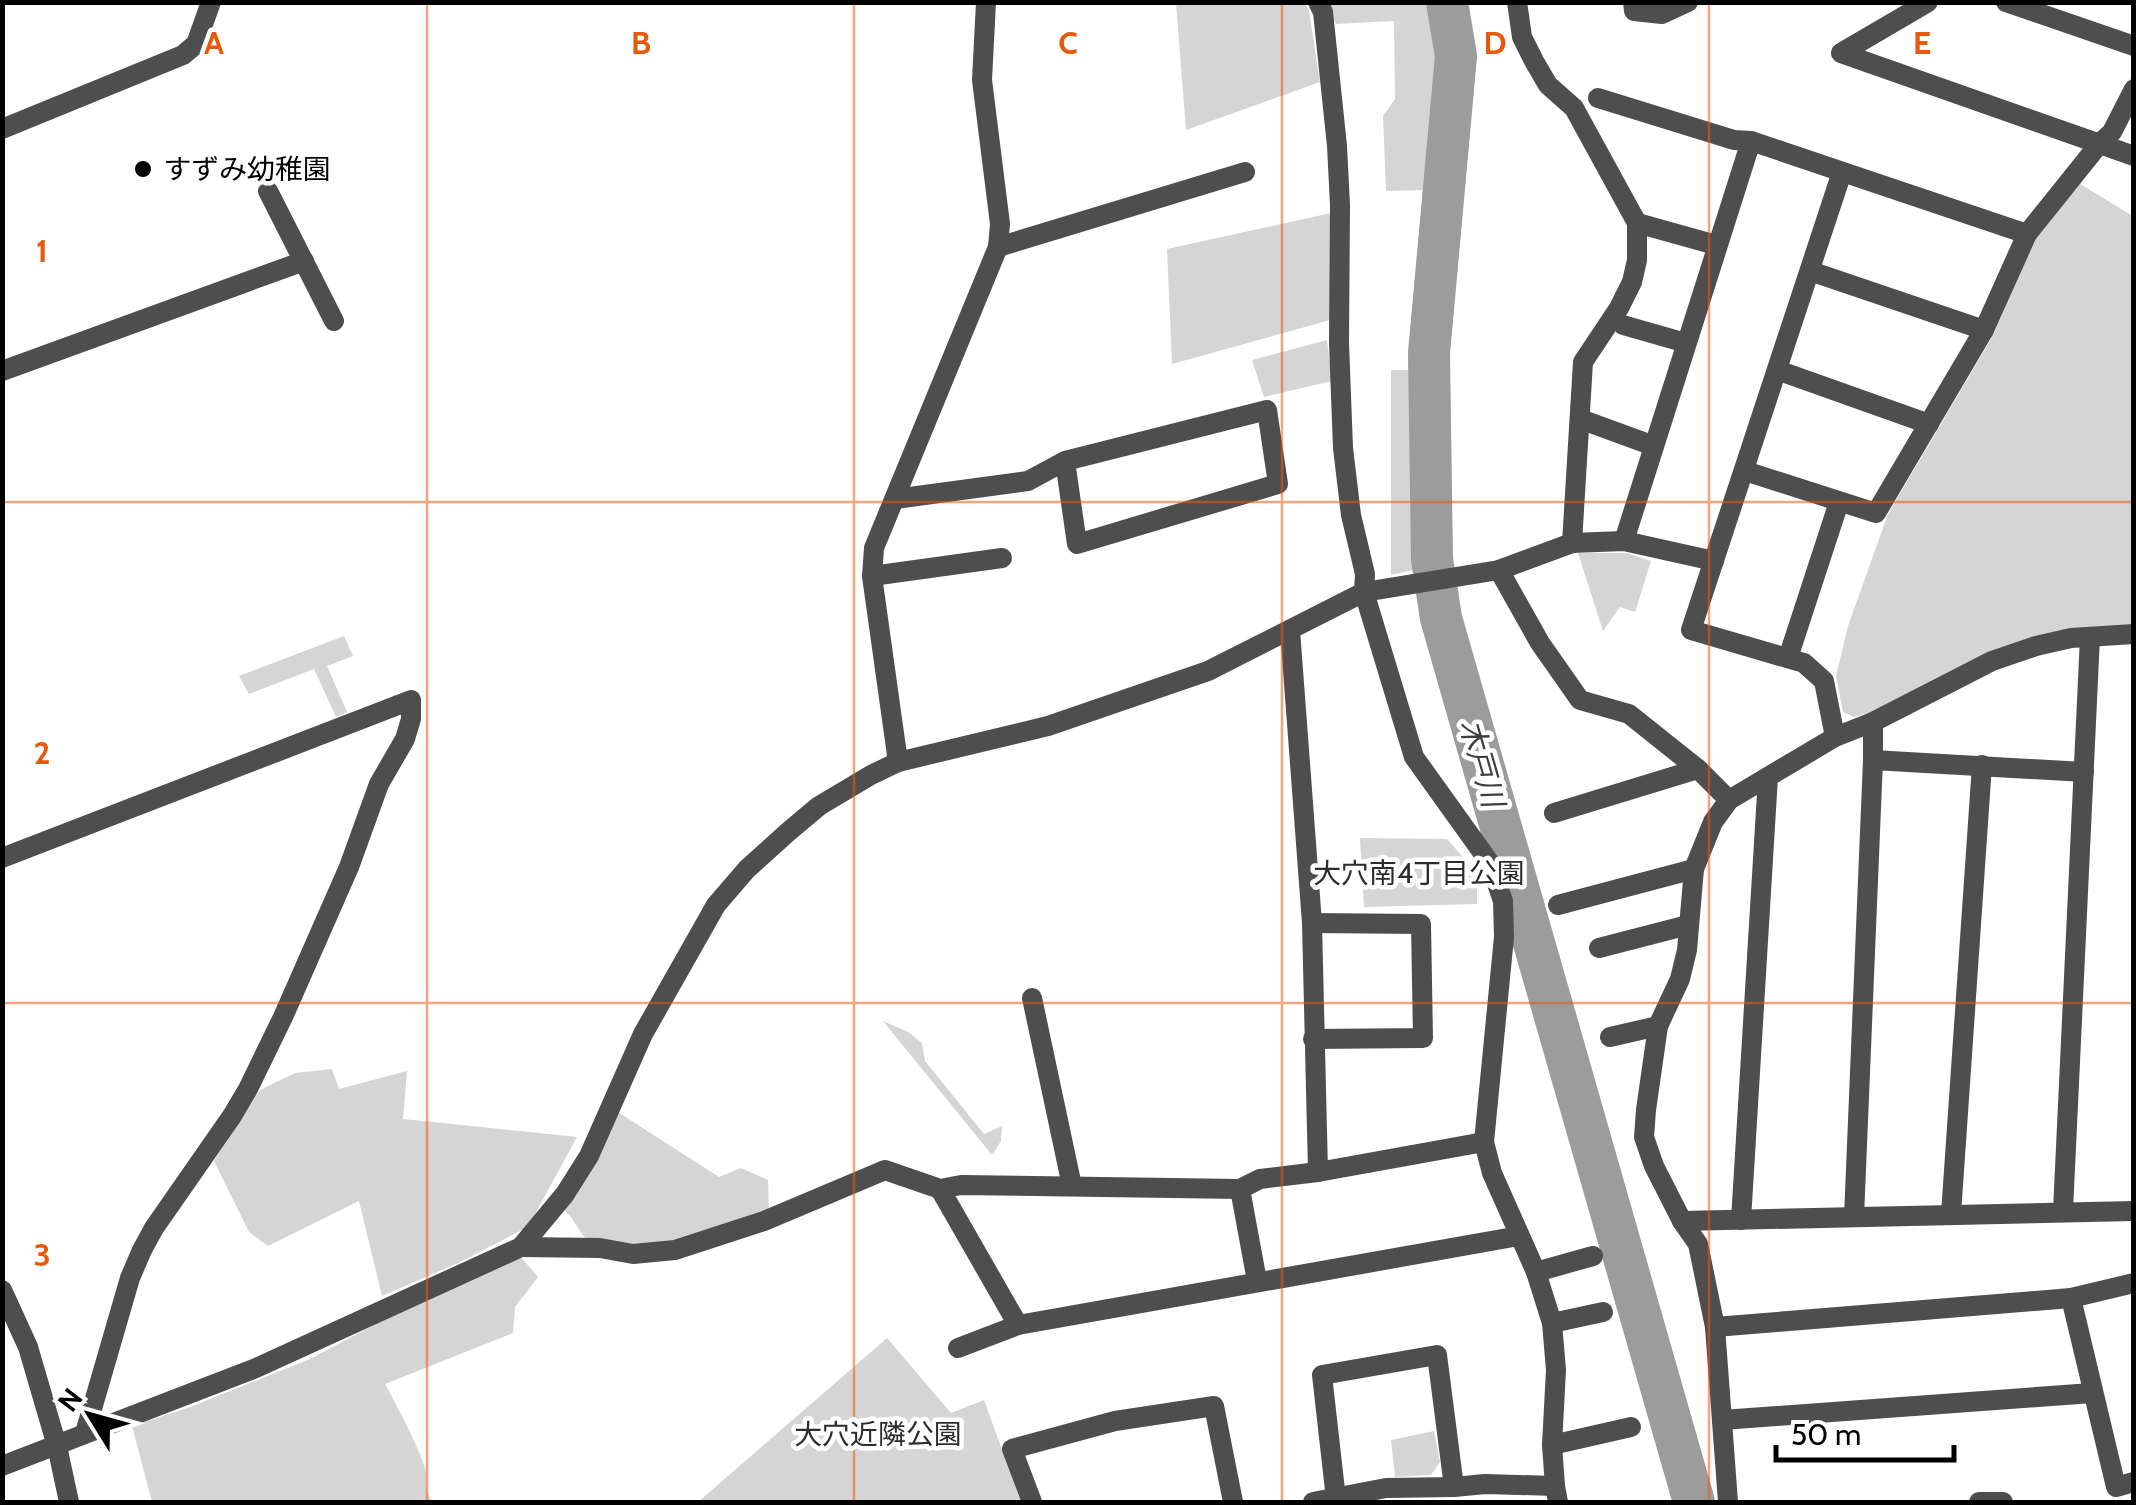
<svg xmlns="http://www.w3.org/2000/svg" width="2136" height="1505" viewBox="0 0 2136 1505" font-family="Cabin,'Noto Sans JP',sans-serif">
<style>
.green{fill:#d5d5d5}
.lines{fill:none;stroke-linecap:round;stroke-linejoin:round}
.river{stroke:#9c9c9c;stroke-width:42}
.minor{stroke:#4e4e4e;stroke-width:20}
.grid{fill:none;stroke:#e8590c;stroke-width:2.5;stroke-opacity:0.55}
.poi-dot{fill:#000;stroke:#fff;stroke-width:4}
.labels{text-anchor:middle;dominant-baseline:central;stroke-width:9;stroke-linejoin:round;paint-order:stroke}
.poi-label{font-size:28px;fill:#000;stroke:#fff;text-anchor:start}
.park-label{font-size:28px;fill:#2c2c2c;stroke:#fff}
.water-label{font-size:30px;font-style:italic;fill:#3d3d3d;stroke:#fff}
.grid-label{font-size:32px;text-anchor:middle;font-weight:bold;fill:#e8590c;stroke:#fff;stroke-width:9;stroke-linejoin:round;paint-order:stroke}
</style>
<rect width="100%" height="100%" fill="#fff"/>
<!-- green -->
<g class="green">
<path d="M1176 3H1305L1309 11 1320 82 1186 130Z"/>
<path d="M1325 3H1432L1442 61 1427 190 1386 191 1383 116 1395 99 1394 21 1336 24Z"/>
<path d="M2080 184 2133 216V624L1986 655 1868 713 1854 717 1843 712 1836 676 1848 626 1888 514 1994 334 2035 237Z"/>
<path d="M1331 213 1334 319 1172 364 1167 249Z"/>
<path d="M1327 340 1332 381 1264 397 1252 360Z"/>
<path d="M1391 370H1424L1423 568 1391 575Z"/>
<path d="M1578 553H1627L1651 561 1635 612 1620 607 1603 631Z"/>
<path d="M344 636 353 656 327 666 347 712 336 717 314 669 249 694 239 676Z"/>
<path d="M1360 838 1447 839 1477 873V904L1364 907Z"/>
<path d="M883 1021 908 1032 922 1043 925 1061 984 1134 1002 1126 1001 1141 992 1155Z"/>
<path d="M332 1069 339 1089 407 1071 403 1119 577 1137 528 1227 458 1263 382 1296 359 1201 268 1246 249 1232 214 1161 260 1090 295 1073Z"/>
<path d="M610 1107 719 1177 741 1168 768 1180 769 1213 674 1245 629 1248 584 1237 571 1217 559 1204Z"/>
<path d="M515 1250 538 1277 515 1307 513 1333 385 1384C399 1410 414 1437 424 1465 429 1481 422 1487 433 1502H152L132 1426 190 1407 310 1359Z"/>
<path d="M887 1338 951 1413 984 1400 1021 1502H698Z"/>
<path d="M1434 1431 1440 1462 1431 1475 1395 1477 1391 1440Z"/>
</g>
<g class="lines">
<!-- river -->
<path class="river" d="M1447 2 1456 56 1429 353 1432 559 1441 618 1694 1502"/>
<!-- minor -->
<g class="minor">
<path d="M1318 2 1323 12 1337 146 1340 205 1339 343 1343 448 1351 515 1365 574 1364 592 1414 757 1490 863 1503 901 1504 937 1484 1142 1492 1173 1536 1272 1552 1323 1556 1370 1552 1445 1555 1486 1558 1502"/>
<path d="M1517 2 1522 37 1534 61 1548 85 1574 108 1637 223V260L1632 282 1619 308 1583 362 1572 543"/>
<path d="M1633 2 1634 11 1662 14 1688 2"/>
<path d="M1928 2 1841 53 2134 156"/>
<path d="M2006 2 2134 46"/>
<path d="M1598 98 1734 140 1751 141 2027 234"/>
<path d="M2 129 183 55 196 44 211 2"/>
<path d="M268 191 334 321"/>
<path d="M1637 223 1716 245"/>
<path d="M998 247 1245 172"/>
<path d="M1810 271 1984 330"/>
<path d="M1623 325 1686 343"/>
<path d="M1777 370 1929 424"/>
<path d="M2 371 304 261"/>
<path d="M1580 419 1654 446"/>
<path d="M1745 471 1876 513 1984 330 2027 234 2100 143 2112 132 2134 89"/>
<path d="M895 499 1028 481 1065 461 1267 410 1278 484 1077 544 1065 461"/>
<path d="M1624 541 1751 141"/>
<path d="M1499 570 1540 643 1580 700 1629 714 1698 769 1729 800"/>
<path d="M872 576 1002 558"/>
<path d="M1290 630 1312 923 1318 1172"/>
<path d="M1788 658 1839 502"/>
<path d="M1835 737 1824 681 1804 663 1691 630 1842 172"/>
<path d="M1873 760 2084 772"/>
<path d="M898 762 872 576 874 548 998 247 1000 224 982 80 986 2"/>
<path d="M1554 813 1698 769"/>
<path d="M2 858 411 700V719L405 739 379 784 349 867 283 1017 248 1089 232 1116 154 1228 142 1250 130 1278 85 1433"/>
<path d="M1558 905 1694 869"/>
<path d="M1312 923 1421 924 1423 1038 1313 1039"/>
<path d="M1599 948 1688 925"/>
<path d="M1032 998 1072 1186"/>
<path d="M1610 1037 1658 1026"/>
<path d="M940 1189 1018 1325"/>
<path d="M1240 1189 1257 1281"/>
<path d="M2063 1211 2090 637"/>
<path d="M1951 1214 1982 765"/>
<path d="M1854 1217 1873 760V722"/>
<path d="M1741 1220 1768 777"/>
<path d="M1682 1221 2134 1211"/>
<path d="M521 1247 600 1248 633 1254 675 1250 764 1221 885 1170 940 1189 961 1185 1240 1189 1260 1179 1318 1172 1484 1142"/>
<path d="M1536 1272 1593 1256"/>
<path d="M2 1290 28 1347 57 1446 69 1502"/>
<path d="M2071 1298 2116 1487 2134 1482"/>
<path d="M1552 1323 1603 1312"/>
<path d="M1715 1327 2071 1298 2134 1283"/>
<path d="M958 1348 1018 1325 1519 1236"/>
<path d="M1722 1420 2092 1393"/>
<path d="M1552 1445 1631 1427"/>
<path d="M2 1466 256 1368 521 1247 565 1194 589 1156 643 1034 716 905 747 869 788 832 819 806 871 775 898 762 1048 726 1208 671 1364 592 1499 570 1572 543 1624 541 1714 561"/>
<path d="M1336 1499 1322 1375 1437 1355 1454 1487"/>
<path d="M1032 1502 1012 1449 1115 1421 1214 1406 1233 1502"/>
<path d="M1313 1502 1386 1488 1454 1487 1485 1484 1555 1486"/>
<path d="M1728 1502 1715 1327 1698 1244 1682 1221 1654 1166 1644 1137 1646 1110 1658 1026 1680 979 1687 950 1694 869 1713 822 1729 800 1835 737 1873 722 1992 661 2036 646 2071 638 2134 634"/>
<path d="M1979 1502H2003"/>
</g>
</g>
<!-- grid -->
<path class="grid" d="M427 2V1502M854 2V1502M1282 2V1502M1709 2V1502M2 502H2134M2 1003H2134"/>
<!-- markers -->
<circle class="poi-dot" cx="143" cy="169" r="10"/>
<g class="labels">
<!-- poi labels -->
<g class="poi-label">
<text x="163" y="169">すずみ幼稚園</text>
</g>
<!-- park labels -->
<g class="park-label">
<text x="1419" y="873">大穴南4丁目公園</text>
<text x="878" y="1434">大穴近隣公園</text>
</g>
<!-- water labels -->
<g class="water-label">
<text transform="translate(1482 763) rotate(74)">木戸川</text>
</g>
</g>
<g class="grid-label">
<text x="214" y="54">A</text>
<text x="641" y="54">B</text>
<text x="1068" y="54">C</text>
<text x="1495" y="54">D</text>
<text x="1922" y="54">E</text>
<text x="42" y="262">1</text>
<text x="42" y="764">2</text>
<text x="42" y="1266">3</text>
</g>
<!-- border -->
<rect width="2136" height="1505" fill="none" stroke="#000000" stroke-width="10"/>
<!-- north arrow -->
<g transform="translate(90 1415) rotate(307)" stroke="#ffffff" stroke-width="8" paint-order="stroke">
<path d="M0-8L18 38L0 25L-18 38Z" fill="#000000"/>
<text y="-15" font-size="28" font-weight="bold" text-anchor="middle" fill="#000000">N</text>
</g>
<!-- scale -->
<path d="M1776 1445v15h178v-15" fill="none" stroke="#000000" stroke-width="5"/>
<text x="1791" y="1445" font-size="30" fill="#000000" stroke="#ffffff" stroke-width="8" paint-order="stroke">50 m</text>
</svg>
